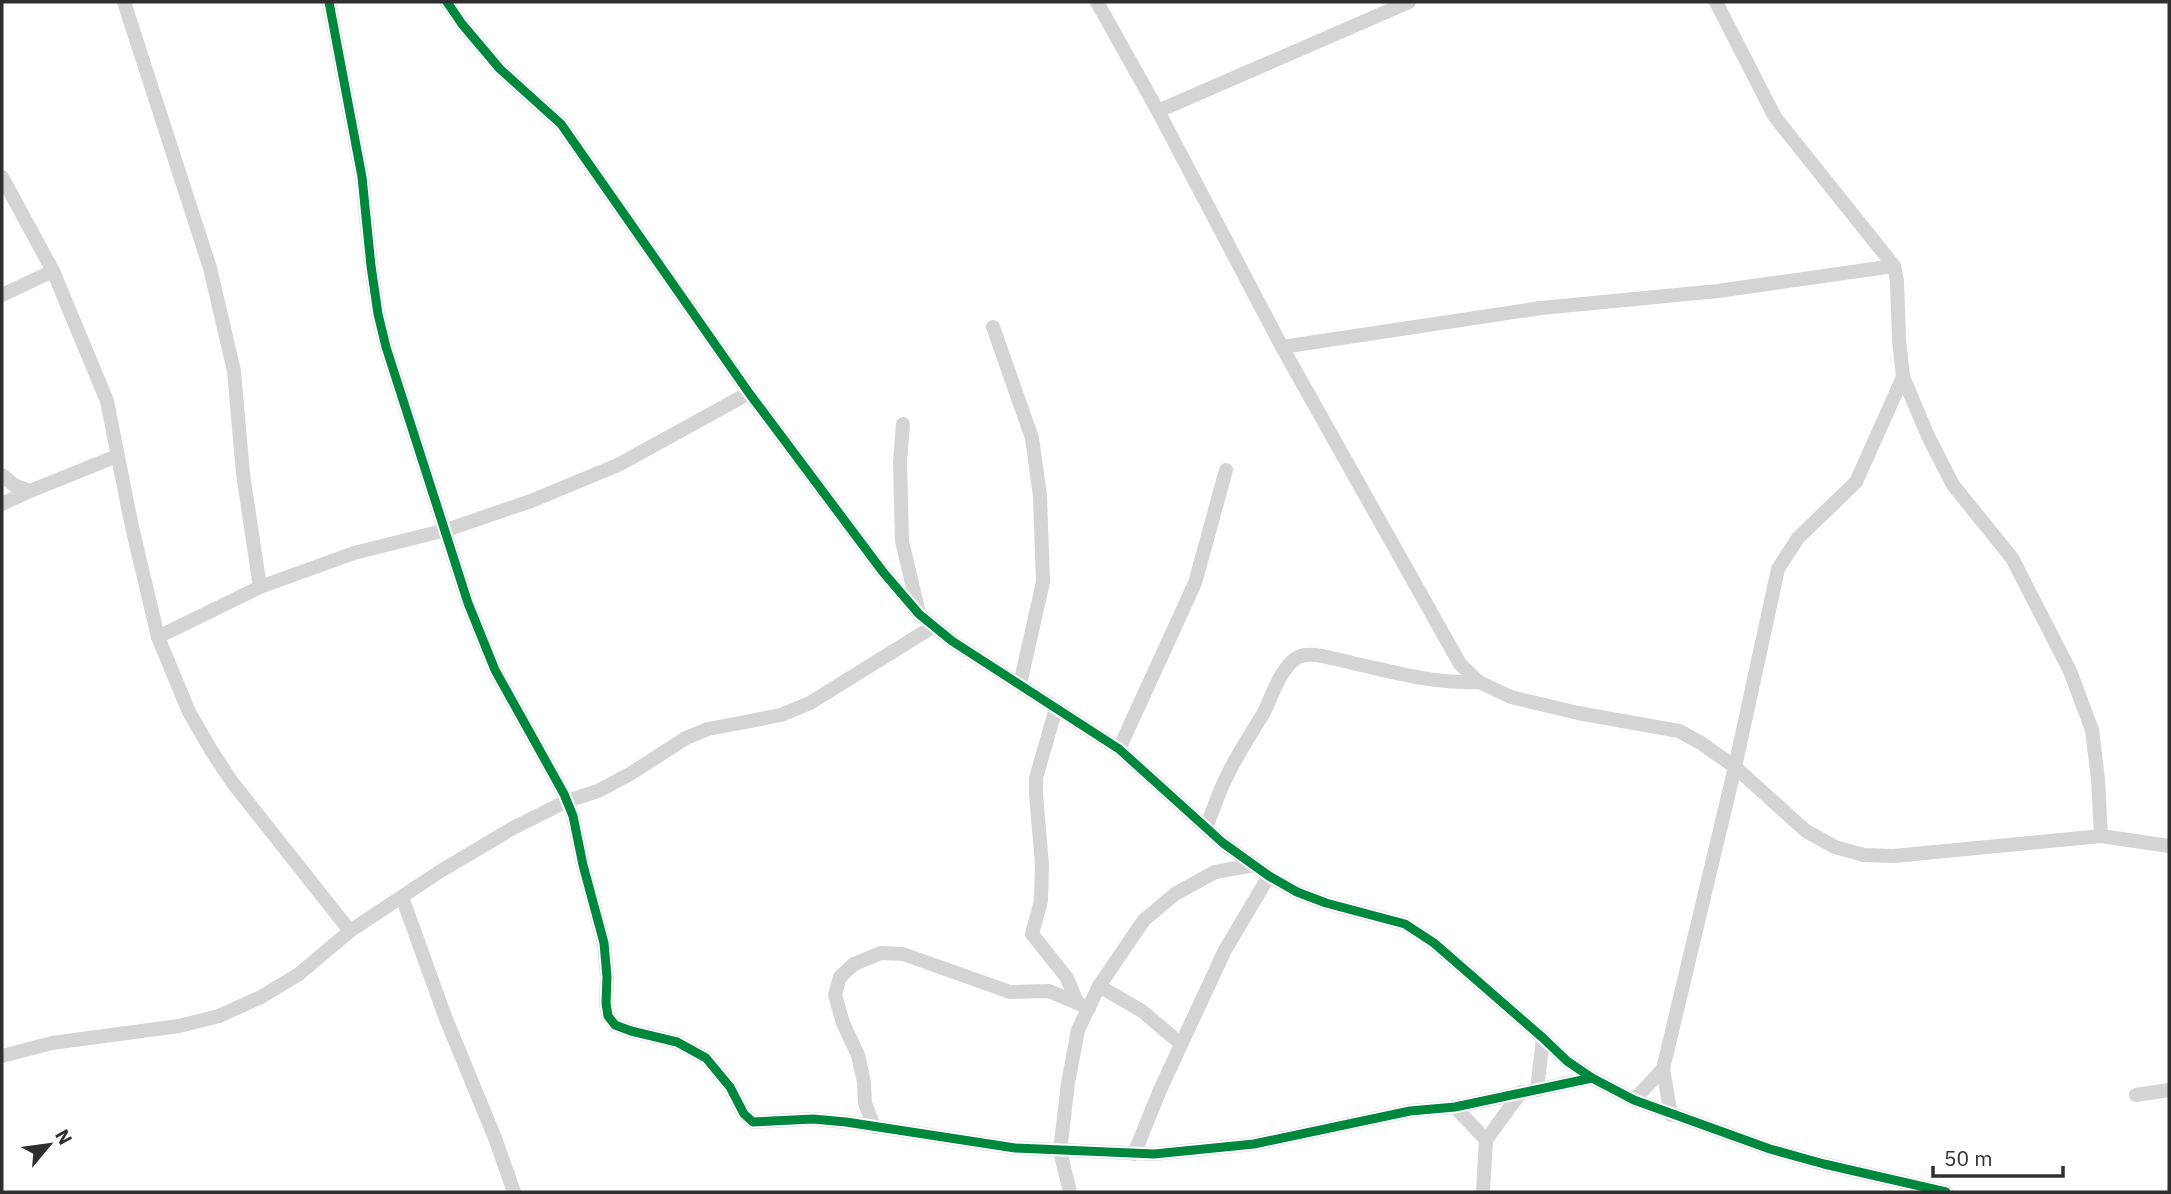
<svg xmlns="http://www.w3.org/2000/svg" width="2171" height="1194" viewBox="0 0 2171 1194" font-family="'IBM Plex Sans',sans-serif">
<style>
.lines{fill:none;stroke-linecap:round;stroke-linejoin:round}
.minor{stroke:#d4d4d4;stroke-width:14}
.cycleway-casing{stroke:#fff;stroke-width:13}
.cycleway{stroke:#00873e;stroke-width:9}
</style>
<rect width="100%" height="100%" fill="#fff"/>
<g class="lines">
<!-- minor -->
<g class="minor">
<path d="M124 2 210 268 234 371 243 474 260 587"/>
<path d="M329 2 362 177 371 266 378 314 386 347 468 603 495 670 564 794 573 816 583 865 604 943 607 977 606 1003 608 1016 615 1025 631 1031 677 1042 706 1058 730 1087 744 1114 753 1122 813 1119 846 1122 1015 1148 1154 1154 1254 1144 1410 1111 1455 1107 1592 1078"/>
<path d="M447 2 462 24 500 69 561 124 749 393 883 572 919 614 952 641 1119 749 1223 843 1269 876 1297 892 1326 903 1405 924 1434 943 1543 1038 1567 1061 1592 1078 1634 1100 1770 1149 1824 1164 1946 1192"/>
<path d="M1097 2 1158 111 1282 347 1460 664 1479 682 1511 697 1578 713 1679 731 1701 743 1735 767 1806 831 1835 847 1864 855 1894 856 2101 836 2169 846"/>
<path d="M1716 2 1775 117 1894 266 1897 281 1899 340 1903 377 1928 436 1953 485 2012 558 2070 671 2092 730 2098 779 2101 836"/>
<path d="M1158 111 1409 2"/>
<path d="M2 177 53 271 107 401 132 527 158 637 189 712 211 750 232 782 350 931"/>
<path d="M2 295 53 271"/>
<path d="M993 327 1032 438 1040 496 1043 582 1020 684"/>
<path d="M1282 347 1541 308 1718 291 1894 266"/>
<path d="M903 424 900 462 902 541 918 609"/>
<path d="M2 475 14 485 30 491 117 456"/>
<path d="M2 504 30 491"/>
<path d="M158 637 260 587 354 553 446 530 531 501 618 465 749 393"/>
<path d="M1056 708 1036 778V794L1042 865 1041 901 1032 934 1067 978 1077 1002"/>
<path d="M1119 749 1195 583 1226 470"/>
<path d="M1206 828C1213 810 1219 791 1228 774 1238 753 1251 734 1263 714 1272 697 1283 658 1305 655 1319 653 1338 660 1352 663 1394 672 1435 684 1479 682"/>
<path d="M402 897 446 1019 495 1138 514 1192"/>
<path d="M1099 986 1142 1011 1181 1044"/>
<path d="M2 1056 52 1043 179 1026 219 1016 261 997 299 974 350 931 439 872 513 828 567 801 598 791 630 774 686 738 708 729 781 715 810 703 934 626"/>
<path d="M1537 1090 1543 1038"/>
<path d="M2136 1095 2169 1090"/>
<path d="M1634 1100 1663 1069"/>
<path d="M1455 1107 1486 1140"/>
<path d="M1671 1115 1663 1069 1735 767 1778 569 1798 538 1856 482 1903 377"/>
<path d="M874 1127 865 1103 864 1082 858 1055 843 1023 835 995 840 977 854 964 881 953 903 954 1010 992 1049 991 1089 1008"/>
<path d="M1134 1154 1160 1090 1225 950 1269 876"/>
<path d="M1070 1192 1060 1151 1068 1083 1078 1030 1099 986 1144 920 1175 894 1215 872 1254 865"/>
<path d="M1483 1192 1486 1140 1521 1092"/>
</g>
<!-- cycleway casing -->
<g class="cycleway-casing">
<g id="cycleway">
<path d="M329 2 362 177 371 266 378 314 386 347 468 603 495 670 564 794 573 816 583 865 604 943 607 977 606 1003 608 1016 615 1025 631 1031 677 1042 706 1058 730 1087 744 1114 753 1122 813 1119 846 1122 1015 1148 1154 1154 1254 1144 1410 1111 1455 1107 1592 1078"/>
<path d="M447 2 462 24 500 69 561 124 749 393 883 572 919 614 952 641 1119 749 1223 843 1269 876 1297 892 1326 903 1405 924 1434 943 1543 1038 1567 1061 1592 1078 1634 1100 1770 1149 1824 1164 1946 1192"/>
</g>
</g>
<!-- cycleway -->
<use href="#cycleway" class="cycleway"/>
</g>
<!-- border -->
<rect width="2171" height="1194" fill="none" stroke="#2f2f2f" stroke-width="7"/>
<!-- north arrow -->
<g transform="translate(49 1145) rotate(61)" stroke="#ffffff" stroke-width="5" paint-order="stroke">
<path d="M0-5L12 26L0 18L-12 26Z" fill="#2f2f2f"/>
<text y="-10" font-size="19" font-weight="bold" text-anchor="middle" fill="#2f2f2f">N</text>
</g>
<!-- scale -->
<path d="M1933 1166v10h130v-10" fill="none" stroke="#2f2f2f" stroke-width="3.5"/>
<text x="1944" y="1166" font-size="21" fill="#2f2f2f" stroke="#ffffff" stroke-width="5" paint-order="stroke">50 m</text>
</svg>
